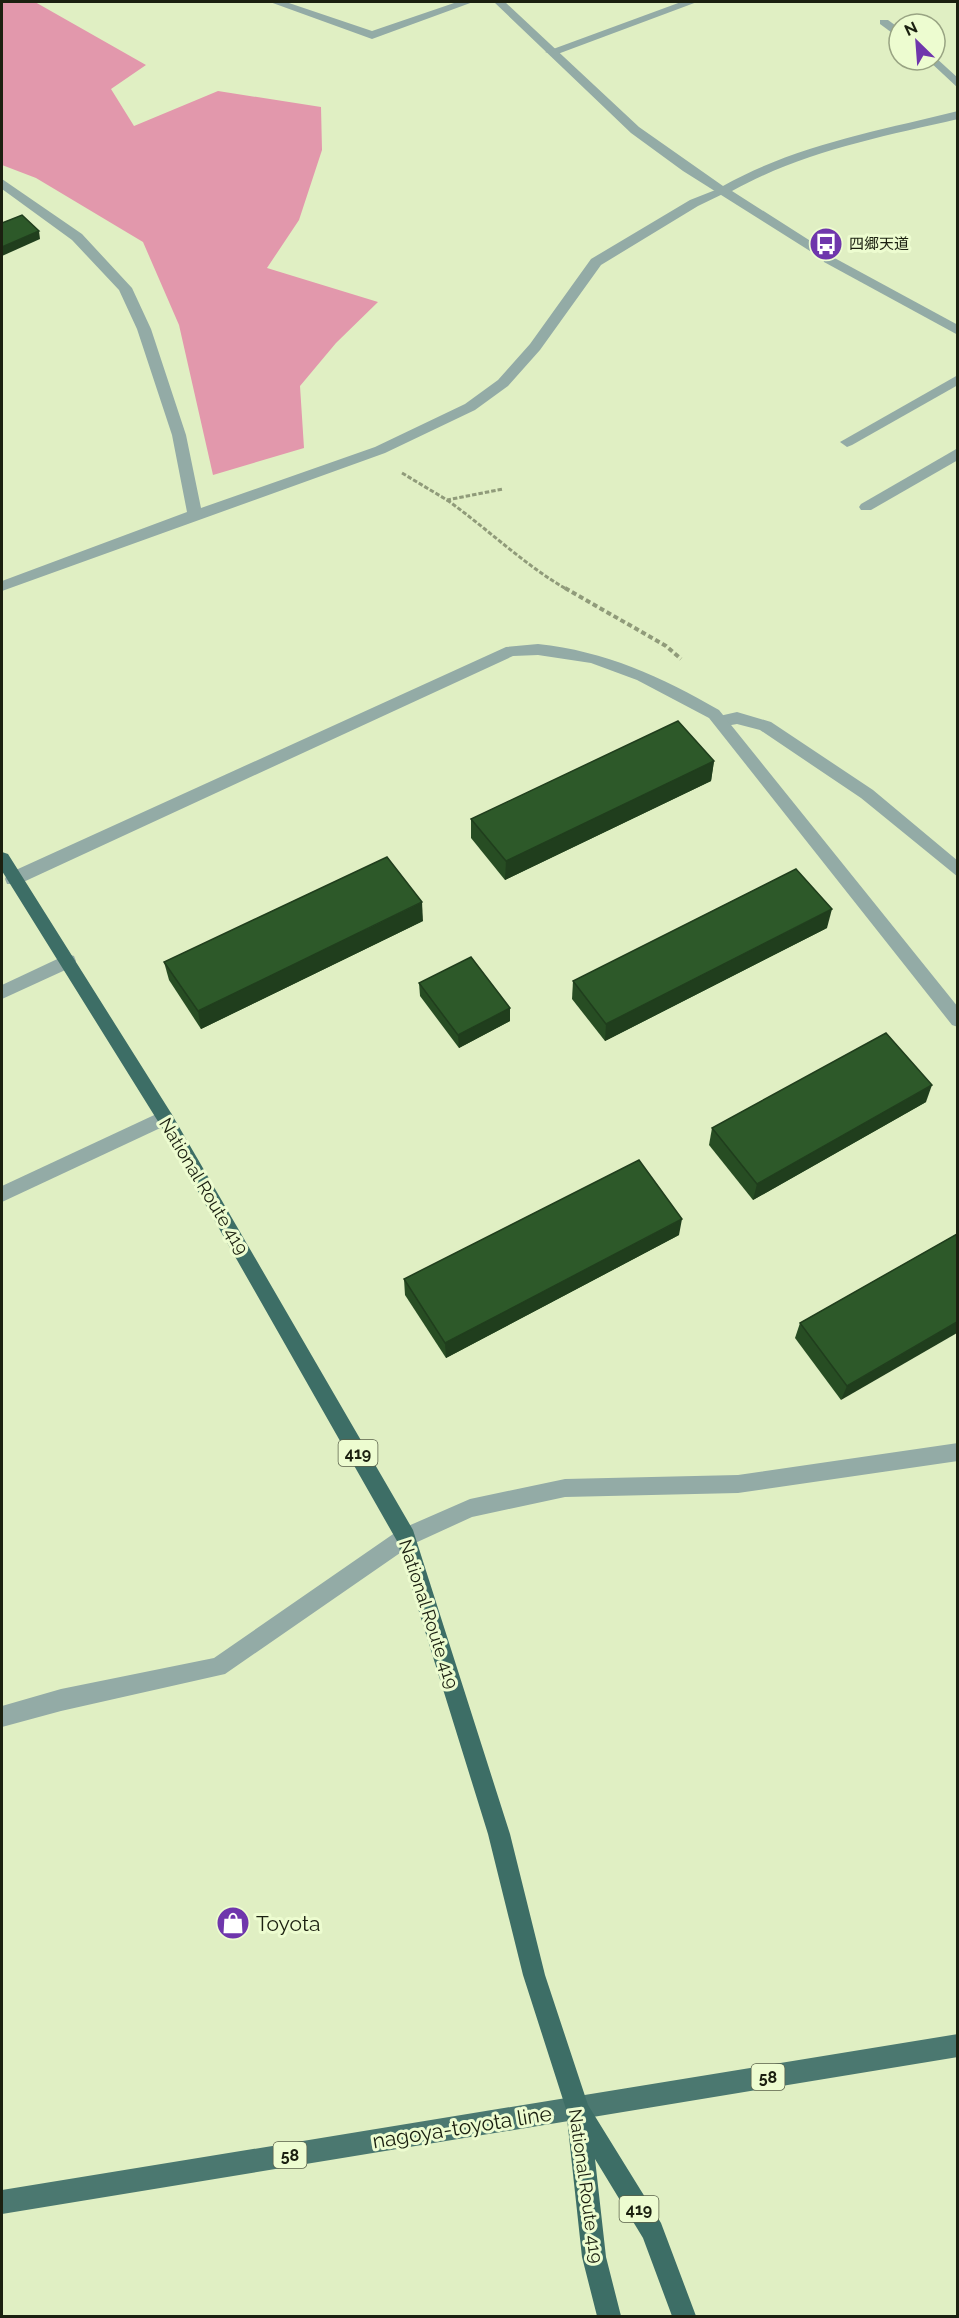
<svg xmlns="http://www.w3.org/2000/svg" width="959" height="2318" viewBox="0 0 959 2318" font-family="Raleway,'Noto Sans JP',sans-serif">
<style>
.forest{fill:#e298ac}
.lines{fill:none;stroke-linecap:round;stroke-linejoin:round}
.path-far1{stroke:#909b7a;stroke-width:3;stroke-dasharray:4.5 2;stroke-linecap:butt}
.path{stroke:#909b7a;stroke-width:4;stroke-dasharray:5 3;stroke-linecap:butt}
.service{fill:#93aba6;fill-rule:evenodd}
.minor{fill:#93aba6;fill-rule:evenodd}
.tertiary{fill:#93aba6;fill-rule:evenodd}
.primary{fill:#4b7870;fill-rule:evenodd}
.trunk{fill:#3d6e66;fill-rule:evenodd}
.wall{fill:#274d23}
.shaded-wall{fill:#203e1d}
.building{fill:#2d5929;stroke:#203e1d;stroke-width:1.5}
.labels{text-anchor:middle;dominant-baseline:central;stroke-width:6;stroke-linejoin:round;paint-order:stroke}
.far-poi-label{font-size:15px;fill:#1b2010;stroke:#edfcd0;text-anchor:start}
.shield{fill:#edfcd0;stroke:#5a624a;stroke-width:1.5}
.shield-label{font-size:16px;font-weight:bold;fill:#1b2010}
.street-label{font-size:18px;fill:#1b2010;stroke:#edfcd0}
.near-poi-label{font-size:21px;fill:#1b2010;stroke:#edfcd0;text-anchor:start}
.near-street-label{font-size:21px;fill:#1b2010;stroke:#edfcd0}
</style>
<rect width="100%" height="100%" fill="#e0efc3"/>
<!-- forest -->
<path class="forest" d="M2 2H35L146 65 111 89 134 126 218 91 321 107 322 150 299 220 267 268 378 302 336 343 300 386 304 448 213 475 179 325 143 242 36 178 2 165Z"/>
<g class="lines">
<!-- path-far1 -->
<g class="path-far1">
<path d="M402 473 447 500 503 489"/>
<path d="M447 500C488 529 524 565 568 590"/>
</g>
<!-- path -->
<path class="path" d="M565 588 666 646 681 659"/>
<!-- service -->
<g class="service">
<path d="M681 2H697L555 55 545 52Z"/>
<path d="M737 712 771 722 873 790 958 861V877L861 798 760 730 737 724 720 727 712 721 715 717Z"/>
</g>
<!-- minor -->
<g class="minor">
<path d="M270 2H286L372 31 457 2H473L372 39Z"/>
<path d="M880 20H888L899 28V38L880 24Z"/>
<path d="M935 57 958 78V88L928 60H935Z"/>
<path d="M2 179 82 234 132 288 151 329 186 435 201 508 375 447 465 404 498 380 530 344 591 259 690 200 723 187 729 191 698 206 601 265 540 350 508 386 475 410 385 453 2 591V581L187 512 172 435 137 329 119 290 72 240 2 189Z"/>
<path d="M829 255 958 325V335L824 262 823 259Z"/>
<path d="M958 375V385L852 445 847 447 840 442Z"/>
<path d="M958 448V460L871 510H861L859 507 861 504Z"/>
<path d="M538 644C605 651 662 677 719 710L958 1007V1027L952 1025 709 718 637 680 591 663 538 655 513 656 19 884H7L5 879 7 874 506 647Z"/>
<path d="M68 954 74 956 76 961 74 966 2 999V985Z"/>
<path d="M165 1110 171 1113 174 1118 171 1123 2 1202V1186Z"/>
<path d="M958 1443V1461L738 1493 565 1497 472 1517 413 1544 225 1674 61 1711 2 1727V1706L61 1689 214 1658 399 1530 470 1499 565 1479 738 1475Z"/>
</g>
<!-- tertiary -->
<path class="tertiary" d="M494 2H505L639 127 723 186C796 145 878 131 958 111V119C880 137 802 152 732 191L834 256 835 259 829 263 683 171 631 133Z"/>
<!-- primary -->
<path class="primary" d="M958 2034V2057L2 2214V2190Z"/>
<!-- trunk -->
<path class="trunk" d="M2 852 8 854 171 1113 413 1530 510 1834 545 1975 588 2105 661 2223 696 2316H672L643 2238 595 2159 606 2257 621 2316H597L582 2257 566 2109 523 1975 488 1834 397 1541 159 1123 2 871Z"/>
</g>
<!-- wall -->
<g class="wall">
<path d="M714 761 711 781 505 880 471 838V819Z"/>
<path d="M423 921 201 1029 169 980 164 962Z"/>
<path d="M827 928 605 1041 572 999 573 981Z"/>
<path d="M419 983 510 1008V1021L459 1048 420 996Z"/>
<path d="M926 1102 753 1200 709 1145 712 1128Z"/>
<path d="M957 1234 841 1400 795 1338 800 1323Z"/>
<path d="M679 1235 446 1358 405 1295 404 1279Z"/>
</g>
<!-- shaded-wall -->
<g class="shaded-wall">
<path d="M39 231 40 239 2 256V247Z"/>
<path d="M714 761 711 781 505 880 506 861Z"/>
<path d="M422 902 423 921 201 1029 198 1011Z"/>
<path d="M832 909 827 928 605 1041 606 1024Z"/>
<path d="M510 1008V1021L459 1048 458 1035Z"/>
<path d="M932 1085 926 1102 753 1200 757 1184Z"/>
<path d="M682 1219 679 1235 446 1358 445 1343Z"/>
<path d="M957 1322V1333L841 1400 847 1386Z"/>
</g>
<!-- building -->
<g class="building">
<path d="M22 215 39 231 2 247V223Z"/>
<path d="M678 721 714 761 506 861 471 819Z"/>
<path d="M387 857 422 902 198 1011 164 962Z"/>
<path d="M796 869 832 909 606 1024 573 981Z"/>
<path d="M471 957 510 1008 458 1035 419 983Z"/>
<path d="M886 1033 932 1085 757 1184 712 1128Z"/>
<path d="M639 1160 682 1219 445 1343 404 1279Z"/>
<path d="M957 1234V1322L847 1386 800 1323Z"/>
</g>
<!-- icons -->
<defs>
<g id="bus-disc" transform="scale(1.725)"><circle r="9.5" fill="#6f36ac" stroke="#edfcd0"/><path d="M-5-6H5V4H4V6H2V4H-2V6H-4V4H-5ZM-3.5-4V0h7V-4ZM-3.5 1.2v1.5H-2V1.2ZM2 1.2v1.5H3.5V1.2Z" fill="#fff"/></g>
<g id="shop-disc" transform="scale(1.725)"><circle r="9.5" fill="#6f36ac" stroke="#edfcd0"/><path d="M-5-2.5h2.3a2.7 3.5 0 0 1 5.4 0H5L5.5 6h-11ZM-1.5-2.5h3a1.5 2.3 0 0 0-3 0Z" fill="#fff"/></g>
</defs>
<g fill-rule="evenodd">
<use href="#bus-disc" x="826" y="244"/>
<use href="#shop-disc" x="233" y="1923"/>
</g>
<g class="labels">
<!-- far-poi labels -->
<g class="far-poi-label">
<text x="849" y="244">四郷天道</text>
</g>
<!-- shield labels -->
<g class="shield">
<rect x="338.5" y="1440" width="39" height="26" rx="4.5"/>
<rect x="751.5" y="2064" width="33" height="26" rx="4.5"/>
<rect x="273.5" y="2142" width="33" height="26" rx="4.5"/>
<rect x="619.5" y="2196" width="39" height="26" rx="4.5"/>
</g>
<g class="shield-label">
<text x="358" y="1453">419</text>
<text x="768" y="2077">58</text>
<text x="290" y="2155">58</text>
<text x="639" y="2209">419</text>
</g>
<!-- street labels -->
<g class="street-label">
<text transform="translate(204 1186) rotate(59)">National Route 419</text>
<text transform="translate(429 1614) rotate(72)">National Route 419</text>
<text transform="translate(586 2186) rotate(82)">National Route 419</text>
</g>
<!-- near-poi labels -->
<g class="near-poi-label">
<text x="256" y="1923">Toyota</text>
</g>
<!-- near-street labels -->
<g class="near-street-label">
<text transform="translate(462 2127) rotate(-9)">nagoya-toyota line</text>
</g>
</g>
<!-- border -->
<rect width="959" height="2318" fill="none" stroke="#1b2010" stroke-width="6"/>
<!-- north arrow -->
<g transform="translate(917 42) rotate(335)"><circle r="28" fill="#edfcd0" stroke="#99a483" stroke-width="1.5"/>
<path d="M0-4.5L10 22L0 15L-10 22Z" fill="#6f36ac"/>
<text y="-9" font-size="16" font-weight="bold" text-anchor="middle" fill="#1b2010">N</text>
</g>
</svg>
